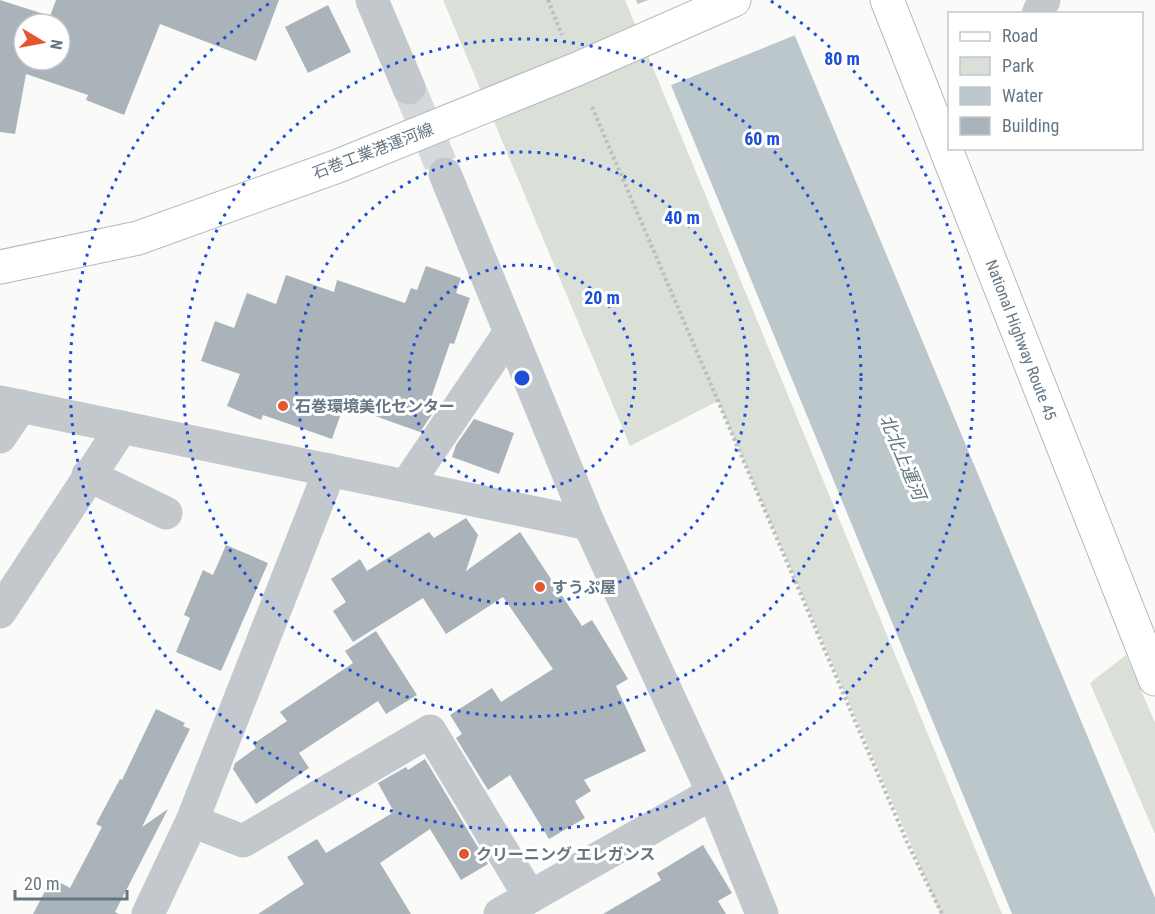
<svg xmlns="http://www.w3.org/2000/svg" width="1155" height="914" viewBox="0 0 1155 914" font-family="'Roboto Condensed','Noto Sans JP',sans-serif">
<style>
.green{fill:#dadfd7}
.water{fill:#bbc7cb}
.pier{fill:#fafaf8}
.building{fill:#aab3b9;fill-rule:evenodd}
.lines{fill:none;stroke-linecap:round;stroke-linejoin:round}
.street-tunnel{stroke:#d5d9db;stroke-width:33;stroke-dasharray:33 16;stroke-linecap:butt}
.secondary-casing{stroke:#b3babf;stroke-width:35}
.highway-casing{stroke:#b4b9bd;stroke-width:35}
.path{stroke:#bbbfc2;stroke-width:4;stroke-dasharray:3 3;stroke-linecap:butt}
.street{stroke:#c3c8cc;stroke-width:33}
.secondary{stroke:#fff;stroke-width:33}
.highway{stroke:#fff;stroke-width:33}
.ring{fill:none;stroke:#1d4ed8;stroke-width:3;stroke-dasharray:3 6}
.poi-dot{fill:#e4572e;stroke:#fff;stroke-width:2}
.labels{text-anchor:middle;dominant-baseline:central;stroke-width:6;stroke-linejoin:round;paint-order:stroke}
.street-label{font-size:16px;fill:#657683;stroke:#fff}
.poi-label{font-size:16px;font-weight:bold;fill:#657683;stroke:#fff;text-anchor:start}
.water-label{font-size:18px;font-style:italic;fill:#60757c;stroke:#fff}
.centre{fill:#1d4ed8;stroke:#fff;stroke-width:3}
.ring-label{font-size:18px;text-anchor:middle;font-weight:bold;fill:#1d4ed8;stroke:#fff;stroke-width:6;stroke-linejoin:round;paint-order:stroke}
</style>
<rect width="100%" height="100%" fill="#fafaf8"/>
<!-- green -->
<g class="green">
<path d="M443 0H625L1002 914H941L718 401 630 446Z"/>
<path d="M1126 655 1155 723V834L1090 683Z"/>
</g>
<!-- water -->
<path class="water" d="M636 0H780L1155 898V914H1012Z"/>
<!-- pier -->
<path class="pier" d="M648 0H784L798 34 669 86 635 5Z"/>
<!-- building -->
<g class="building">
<path d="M0 0 50 16 56 0H279L256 61 160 24 124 115 86 100 88 95 26 74 15 134 0 132ZM24 24H60V60H24Z"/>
<path d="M328 5 351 52 308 73 285 27Z"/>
<path d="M426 266 461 278 456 293 470 298 454 344 450 343 429 404 437 407 420 432 344 405 332 439 263 415 261 420 227 406 240 374 201 361 215 321 234 328 247 293 276 304 286 275 334 292 337 280 405 303 411 288 417 290Z"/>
<path d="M474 419 514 433 499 474 452 457 456 445Z"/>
<path d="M466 518 478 535 466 571 520 532 582 626 592 620 628 679 616 686 646 751 584 780 591 791 575 801 585 818 549 839 510 775 488 790 456 738 462 734 450 715 492 688 501 702 553 669 503 597 446 634 423 598 353 642 333 611 346 602 331 579 360 559 367 571 429 532 434 538Z"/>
<path d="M226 545 268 563 221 671 176 652 190 618 184 615 203 570 213 575Z"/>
<path d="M376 631 417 695 386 714 378 701 299 753 309 768 256 804 233 769 235 763 256 748 253 744 287 721 280 712 353 663 345 651Z"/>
<path d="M156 709 185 723 183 726 190 729 142 827 168 809 115 912 119 914H33L52 878 70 888 102 827 96 824 120 779 122 780Z"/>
<path d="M425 759 488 864 461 880 430 829 380 863 411 914H258L304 884 287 857 317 839 326 853 394 812 378 783 406 767 408 770Z"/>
<path d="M703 845 732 893 718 901 726 914H603L661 880 657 873Z"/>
</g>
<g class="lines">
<!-- street-tunnel -->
<path class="street-tunnel" d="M409 88 445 174"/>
<!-- secondary casing -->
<g class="secondary-casing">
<path id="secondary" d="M0 267 138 238 338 166 577 69 734 0"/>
</g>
<!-- highway casing -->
<g class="highway-casing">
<path id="highway" d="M887 0 1155 679"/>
</g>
<!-- path -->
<g class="path">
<path d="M548 0 562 35"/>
<path d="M592 107 907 842 942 914"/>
</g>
<!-- street -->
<g class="street">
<path d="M372 0 409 88"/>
<path d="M1038 14 1044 0"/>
<path d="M445 174 589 524 713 793 762 914"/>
<path d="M0 402 589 524"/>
<path d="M0 437 21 406"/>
<path d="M88 475 166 513"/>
<path d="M406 486 510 332"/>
<path d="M0 612 122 427"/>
<path d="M192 821 243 841 430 731 530 897"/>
<path d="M148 914 192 821 330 470"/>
<path d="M500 914 713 793"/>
</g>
<!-- secondary -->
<use href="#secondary" class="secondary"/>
<!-- highway -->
<use href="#highway" class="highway"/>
</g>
<!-- distance rings -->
<g class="ring">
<circle cx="522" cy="378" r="113"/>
<circle cx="522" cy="378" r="226"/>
<circle cx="522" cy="378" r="339"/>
<path d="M771 1A452 452 0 1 1 273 1"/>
</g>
<!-- markers -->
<g class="poi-dot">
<circle cx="283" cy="406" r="6"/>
<circle cx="540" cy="587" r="6"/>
<circle cx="464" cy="854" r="6"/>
</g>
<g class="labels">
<!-- street labels -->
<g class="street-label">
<text transform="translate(373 151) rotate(-21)">石巻工業港運河線</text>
<text transform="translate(1021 340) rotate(69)">National Highway Route 45</text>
</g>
<!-- poi labels -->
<g class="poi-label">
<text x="295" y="406">石巻環境美化センター</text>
<text x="552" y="587">すうぷ屋</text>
<text x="476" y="854">クリーニング エレガンス</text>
</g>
<!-- water labels -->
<g class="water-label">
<text transform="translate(903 457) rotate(67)">北北上運河</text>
</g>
</g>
<circle cx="522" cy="378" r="9" class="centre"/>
<g class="ring-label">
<text x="842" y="65">80 m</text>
<text x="762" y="145">60 m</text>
<text x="682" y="224">40 m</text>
<text x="602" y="304">20 m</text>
</g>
<!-- legend -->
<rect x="948" y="12" width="195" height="138" fill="#ffffff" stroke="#c1c8cd" stroke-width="1.5"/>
<rect x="960" y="32" width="30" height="9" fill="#ffffff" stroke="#c1c8cd" stroke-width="1.5"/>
<text x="1002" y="42" font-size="18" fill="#657683">Road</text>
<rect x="960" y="57" width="30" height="18" fill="#dadfd7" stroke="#c1c8cd" stroke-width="1.5"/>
<text x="1002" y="72" font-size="18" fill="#657683">Park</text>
<rect x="960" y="87" width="30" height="18" fill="#bbc7cb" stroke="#c1c8cd" stroke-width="1.5"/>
<text x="1002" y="102" font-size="18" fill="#657683">Water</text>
<rect x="960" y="117" width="30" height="18" fill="#aab3b9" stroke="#c1c8cd" stroke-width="1.5"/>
<text x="1002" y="132" font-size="18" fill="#657683">Building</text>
<!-- north arrow -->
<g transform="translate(42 42) rotate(100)"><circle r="28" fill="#ffffff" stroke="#c1c8cd" stroke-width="1.5"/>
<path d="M0-4.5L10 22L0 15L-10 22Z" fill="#e4572e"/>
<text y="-9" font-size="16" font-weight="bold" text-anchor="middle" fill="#657683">N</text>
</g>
<!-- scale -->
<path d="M15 890v9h112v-9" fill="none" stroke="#657683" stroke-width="3"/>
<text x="24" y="890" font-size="18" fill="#657683" stroke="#ffffff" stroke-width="4.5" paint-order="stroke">20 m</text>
</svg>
